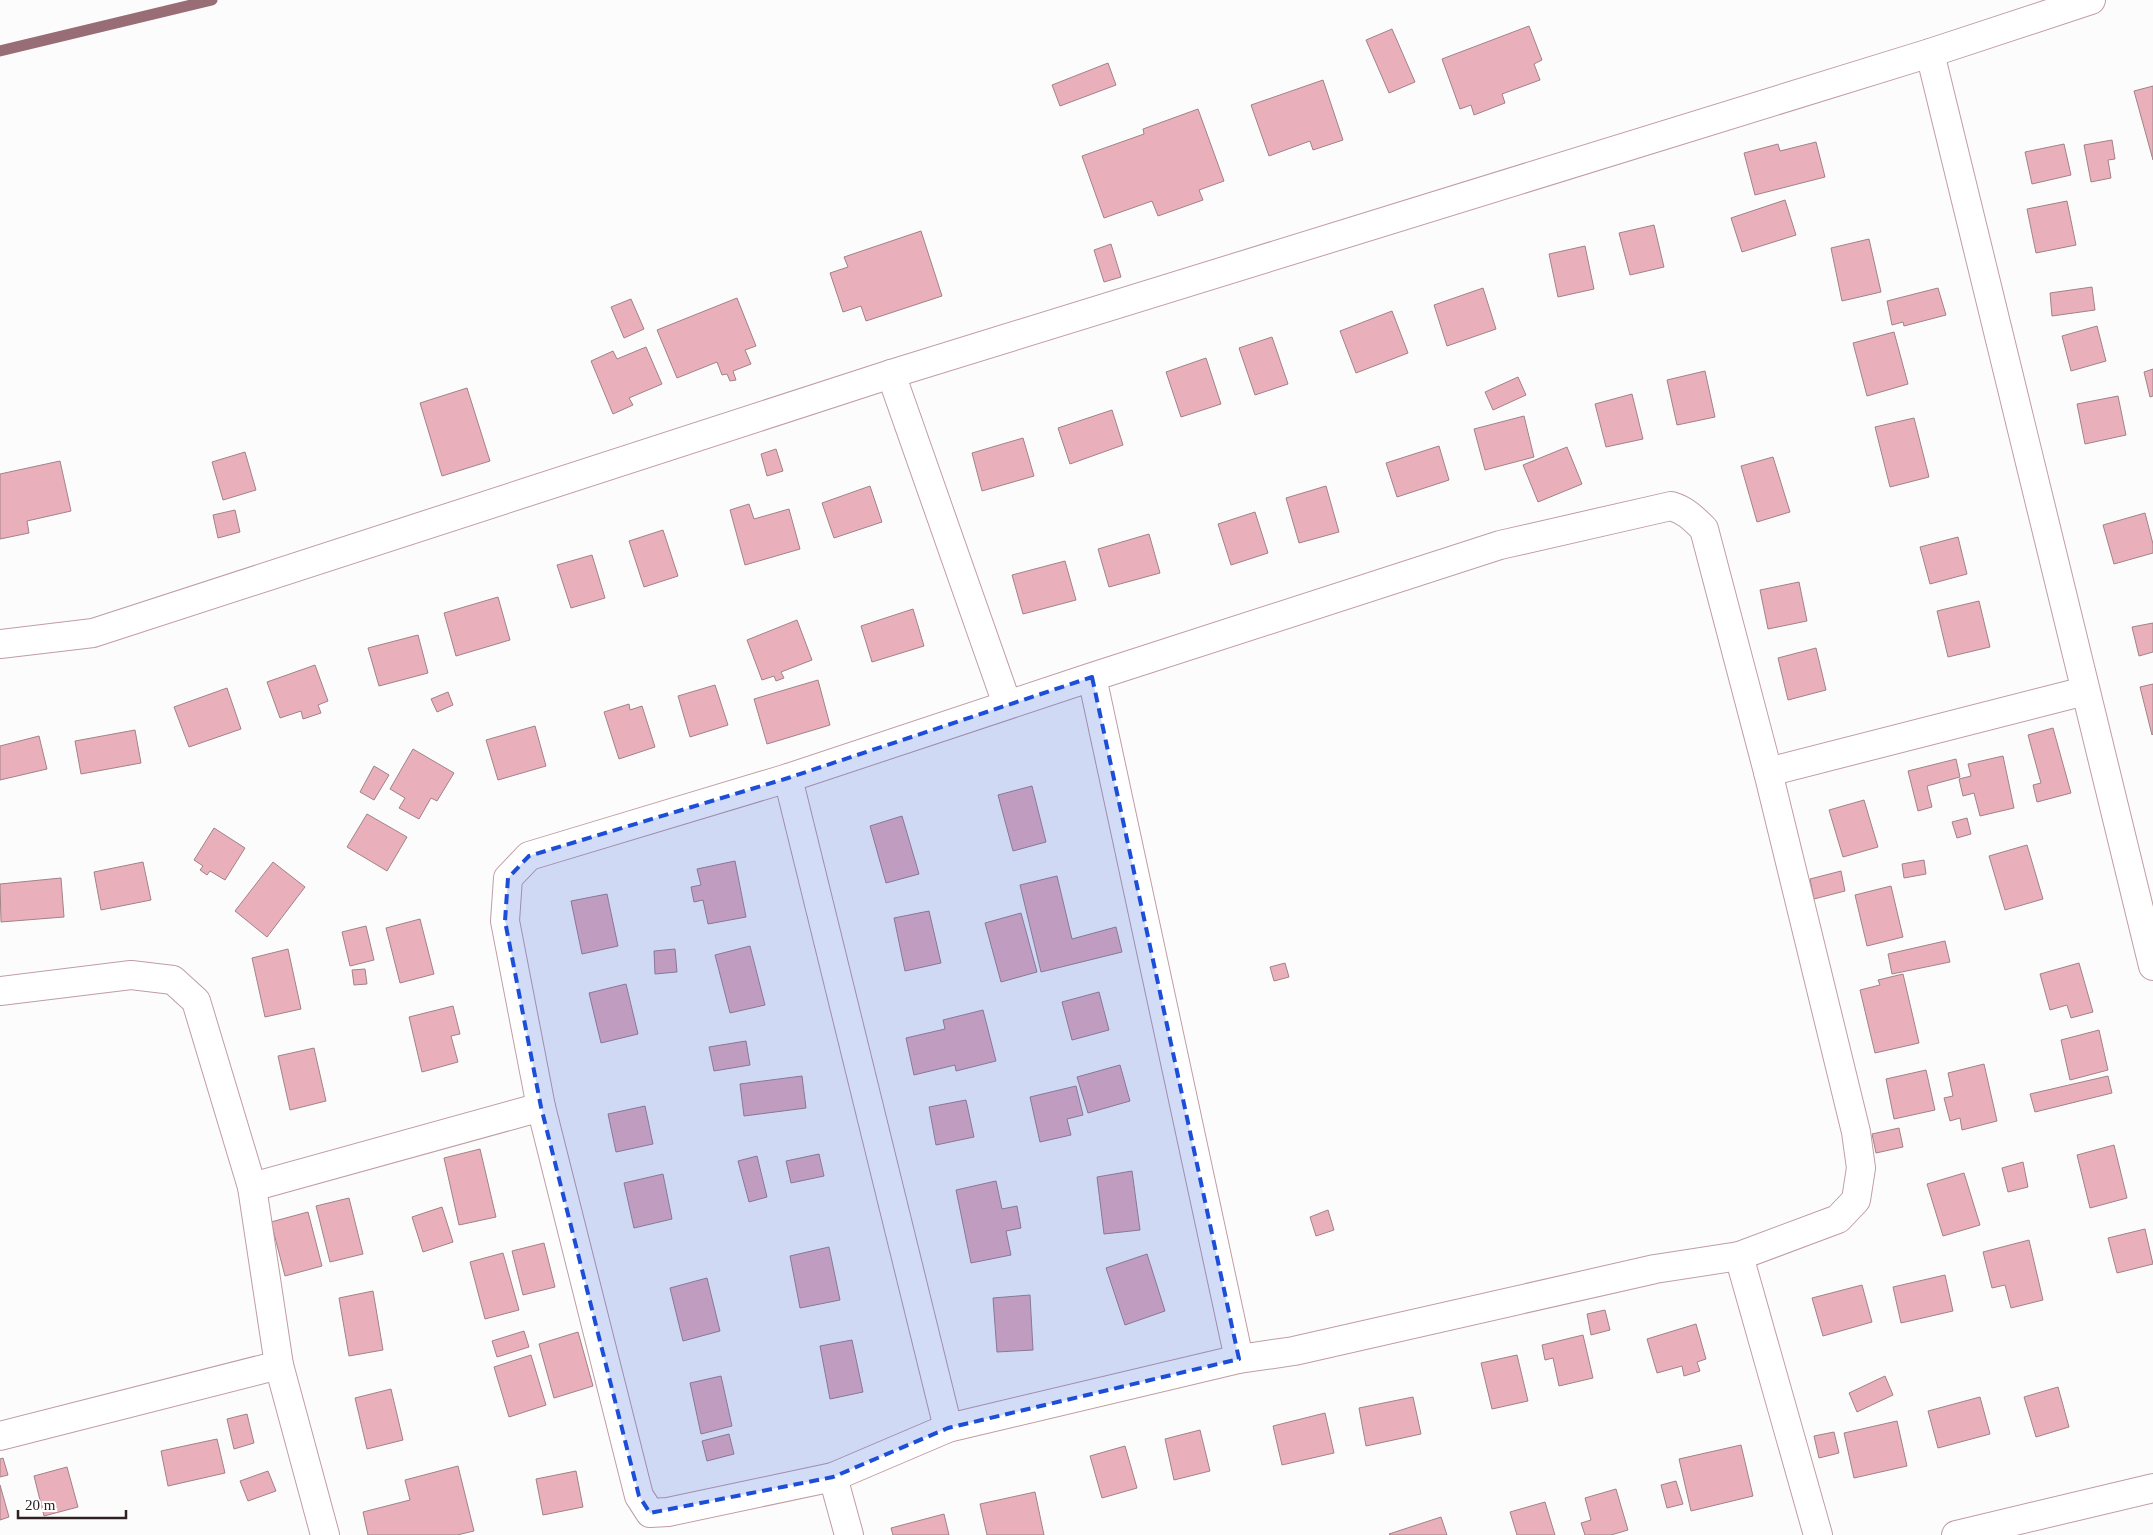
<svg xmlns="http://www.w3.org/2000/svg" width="2153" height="1535" viewBox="0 0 2153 1535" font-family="Georgia,serif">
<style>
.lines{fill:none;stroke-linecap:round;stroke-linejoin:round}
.stream{stroke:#986d76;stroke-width:11}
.building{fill:#e9b0bb;stroke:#a38188}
.street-casing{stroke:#c09da3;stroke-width:30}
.street{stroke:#fff;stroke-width:28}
.marked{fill:#1d4ed8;fill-opacity:0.2;stroke:#1d4ed8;stroke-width:4;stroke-dasharray:10 6;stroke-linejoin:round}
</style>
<rect width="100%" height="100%" fill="#fcfcfc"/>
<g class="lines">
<!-- stream -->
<path class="stream" d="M0 51 212 0"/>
</g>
<!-- building -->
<g class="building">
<path d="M1529 26 1542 60 1534 64 1540 80 1502 94 1505 103 1474 115 1471 105 1460 109 1442 59Z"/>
<path d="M1392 29 1415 82 1389 93 1366 40Z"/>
<path d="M1108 63 1116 85 1060 106 1052 85Z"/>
<path d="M1323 80 1343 140 1313 150 1310 141 1269 156 1251 105Z"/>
<path d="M2153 86V160L2134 91Z"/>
<path d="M1198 109 1224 181 1199 190 1203 200 1158 216 1152 201 1104 218 1082 156 1144 134 1143 129Z"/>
<path d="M2112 140 2115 159 2108 160 2111 178 2091 182 2084 145Z"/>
<path d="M1816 142 1825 177 1755 195 1744 153 1778 144 1780 151Z"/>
<path d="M2064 144 2071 175 2032 184 2025 152Z"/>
<path d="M1785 200 1796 235 1742 252 1731 218Z"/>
<path d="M2067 201 2076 245 2036 253 2027 209Z"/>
<path d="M1654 225 1664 267 1630 275 1619 233Z"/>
<path d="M921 231 942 296 866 321 861 306 843 312 830 273 848 267 844 257Z"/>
<path d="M1869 239 1881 292 1842 301 1831 248Z"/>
<path d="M1111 244 1121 277 1104 282 1094 250Z"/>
<path d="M1585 246 1594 289 1558 297 1549 254Z"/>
<path d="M2092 287 2095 310 2052 316 2050 293Z"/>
<path d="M1483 288 1496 329 1447 346 1434 305Z"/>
<path d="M1938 288 1946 315 1904 326 1903 322 1892 325 1887 301Z"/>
<path d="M737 298 756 346 745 350 751 364 733 371 736 380 730 381 727 374 722 375 717 362 677 378 657 330Z"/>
<path d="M631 299 644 329 624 338 611 307Z"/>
<path d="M1392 311 1408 353 1356 373 1340 331Z"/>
<path d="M2097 326 2106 361 2071 371 2062 336Z"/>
<path d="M1894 332 1908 384 1867 396 1853 343Z"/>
<path d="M1272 337 1288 384 1255 395 1239 348Z"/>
<path d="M646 347 662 384 629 398 633 405 613 414 591 361 613 351 617 359Z"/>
<path d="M1206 358 1221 404 1181 417 1166 372Z"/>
<path d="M2153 369V396L2150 397 2144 372Z"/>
<path d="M1705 371 1715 417 1677 425 1667 380Z"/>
<path d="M1518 377 1526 395 1493 410 1485 392Z"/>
<path d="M467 388 490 461 442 476 420 403Z"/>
<path d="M1632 394 1643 439 1606 447 1595 404Z"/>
<path d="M2118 396 2126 435 2085 444 2077 404Z"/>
<path d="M1112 410 1123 445 1070 464 1058 428Z"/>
<path d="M1524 416 1534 457 1485 470 1474 429Z"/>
<path d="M1914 418 1929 477 1890 487 1875 427Z"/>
<path d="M1023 438 1034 476 982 491 972 453Z"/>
<path d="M1439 446 1449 480 1397 497 1386 463Z"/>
<path d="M1567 447 1582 484 1538 502 1523 465Z"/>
<path d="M776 449 783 471 767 476 761 454Z"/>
<path d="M245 452 256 490 223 500 212 462Z"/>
<path d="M1773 457 1790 512 1757 522 1741 466Z"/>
<path d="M60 461 71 511 27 521 29 533 0 539V474Z"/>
<path d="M870 486 882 522 834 538 822 503Z"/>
<path d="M1326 486 1339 532 1299 543 1286 498Z"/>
<path d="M749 504 754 519 789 509 800 549 745 565 730 510Z"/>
<path d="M235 510 240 532 218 538 213 515Z"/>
<path d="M1255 512 1268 553 1231 565 1218 524Z"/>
<path d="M2145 513 2153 544V553L2114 564 2103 525Z"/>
<path d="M663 530 678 576 644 587 629 541Z"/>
<path d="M1149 534 1160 573 1109 587 1098 549Z"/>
<path d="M1958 537 1967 574 1930 584 1920 547Z"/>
<path d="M592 555 605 598 571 608 557 565Z"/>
<path d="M1065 561 1076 600 1023 614 1012 575Z"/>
<path d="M1799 582 1807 621 1768 629 1760 590Z"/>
<path d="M498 597 510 640 456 656 444 613Z"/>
<path d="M1979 601 1990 647 1948 657 1937 611Z"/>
<path d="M913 609 924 646 872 662 861 626Z"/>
<path d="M797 620 812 660 781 672 784 678 776 681 774 676 762 680 747 640Z"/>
<path d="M2153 623V652L2139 656 2132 627Z"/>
<path d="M418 635 428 673 379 686 368 648Z"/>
<path d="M1816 648 1826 690 1788 700 1778 658Z"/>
<path d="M315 665 328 701 318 705 321 713 303 719 301 711 280 718 267 682Z"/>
<path d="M818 680 830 725 767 744 754 699Z"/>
<path d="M2153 684V734L2152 735 2140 687Z"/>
<path d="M715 685 728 725 690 737 678 696Z"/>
<path d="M227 688 241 729 189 747 174 707Z"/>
<path d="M448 692 453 705 437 712 431 699Z"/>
<path d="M629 704 630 710 642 706 655 747 619 759 604 712Z"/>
<path d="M535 726 546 766 498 780 486 740Z"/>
<path d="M2053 728 2071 793 2037 802 2033 785 2041 783 2028 735Z"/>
<path d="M135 730 141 763 81 774 75 741Z"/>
<path d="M39 736 47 769 0 780V746Z"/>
<path d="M413 749 454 773 437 801 431 798 419 819 399 808 405 798 390 789Z"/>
<path d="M2003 756 2014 808 1980 816 1974 793 1963 796 1959 779 1971 776 1968 764Z"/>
<path d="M1956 759 1960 777 1927 786 1932 807 1918 811 1908 771Z"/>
<path d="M374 766 389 775 374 800 360 792Z"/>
<path d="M1032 786 1046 842 1013 851 998 795Z"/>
<path d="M1864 800 1878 847 1843 857 1829 810Z"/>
<path d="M367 814 407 837 387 871 347 847Z"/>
<path d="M902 816 919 874 886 883 870 826Z"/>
<path d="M1967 818 1971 834 1957 838 1952 822Z"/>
<path d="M214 828 245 848 225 880 210 871 207 875 200 870 203 866 194 860Z"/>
<path d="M2027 845 2043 899 2005 910 1989 856Z"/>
<path d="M1924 860 1926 874 1904 878 1902 864Z"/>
<path d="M735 861 746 917 708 924 703 900 694 902 691 887 701 885 697 869Z"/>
<path d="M143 862 151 900 101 910 94 872Z"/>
<path d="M273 862 305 887 267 937 235 911Z"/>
<path d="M1841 871 1845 891 1814 899 1810 879Z"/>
<path d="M1057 876 1072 939 1116 927 1122 952 1041 972 1020 885Z"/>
<path d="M61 878 64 917 1 922 0 884Z"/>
<path d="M1891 886 1903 937 1867 946 1855 895Z"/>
<path d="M607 894 618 946 582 954 571 901Z"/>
<path d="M929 911 941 963 905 971 894 918Z"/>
<path d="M1021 913 1037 972 1001 982 985 923Z"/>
<path d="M420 919 434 974 400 983 386 928Z"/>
<path d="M366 926 374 960 350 966 342 932Z"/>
<path d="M1945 941 1950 962 1892 974 1888 954Z"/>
<path d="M750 946 765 1005 730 1013 715 955Z"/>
<path d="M288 949 301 1009 265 1017 252 958Z"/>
<path d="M675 949 677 972 655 974 654 951Z"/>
<path d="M1285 963 1289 977 1274 981 1270 967Z"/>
<path d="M2079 963 2093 1012 2071 1018 2067 1005 2050 1010 2040 974Z"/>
<path d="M365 969 367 984 354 985 352 970Z"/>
<path d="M1903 974 1919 1043 1875 1053 1860 990 1880 985 1878 980Z"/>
<path d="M626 984 638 1034 601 1043 589 993Z"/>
<path d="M1099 992 1109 1030 1072 1040 1062 1002Z"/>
<path d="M453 1006 460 1034 451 1036 458 1062 422 1072 409 1017Z"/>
<path d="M983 1010 996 1061 956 1071 955 1065 914 1075 906 1038 945 1029 943 1020Z"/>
<path d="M2099 1030 2108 1070 2070 1080 2061 1040Z"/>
<path d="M746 1041 750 1065 714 1071 709 1047Z"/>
<path d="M314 1048 326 1101 290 1110 278 1056Z"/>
<path d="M1984 1064 1997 1121 1962 1130 1960 1118 1950 1121 1944 1098 1953 1096 1948 1073Z"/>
<path d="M1120 1065 1130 1101 1088 1113 1077 1077Z"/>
<path d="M1926 1070 1935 1110 1894 1119 1886 1079Z"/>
<path d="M802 1076 806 1108 744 1116 740 1084Z"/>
<path d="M2108 1076 2112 1093 2035 1112 2030 1094Z"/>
<path d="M1076 1086 1083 1115 1067 1119 1071 1135 1040 1142 1030 1097Z"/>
<path d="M966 1100 974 1137 936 1145 929 1107Z"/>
<path d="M645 1106 653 1144 616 1152 608 1114Z"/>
<path d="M1899 1128 1903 1147 1876 1153 1872 1134Z"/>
<path d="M2114 1145 2127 1198 2090 1208 2077 1155Z"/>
<path d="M480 1149 496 1217 459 1225 444 1158Z"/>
<path d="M819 1154 824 1176 791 1183 786 1161Z"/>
<path d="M757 1156 767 1197 749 1202 738 1161Z"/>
<path d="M2023 1162 2028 1187 2008 1192 2002 1168Z"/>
<path d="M1132 1171 1140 1230 1104 1234 1097 1177Z"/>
<path d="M1964 1173 1980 1225 1943 1236 1927 1184Z"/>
<path d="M663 1174 672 1219 634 1228 624 1183Z"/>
<path d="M996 1181 1002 1209 1017 1206 1021 1228 1006 1231 1011 1255 971 1263 956 1190Z"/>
<path d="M349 1198 363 1254 330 1262 316 1206Z"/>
<path d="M442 1207 453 1242 423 1252 412 1217Z"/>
<path d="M1328 1210 1334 1230 1316 1236 1310 1217Z"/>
<path d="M308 1212 322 1266 285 1276 271 1222Z"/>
<path d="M2145 1229 2153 1264 2117 1273 2108 1238Z"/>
<path d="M2029 1240 2043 1300 2011 1308 2005 1285 1992 1288 1983 1252Z"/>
<path d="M544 1243 555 1287 523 1295 512 1251Z"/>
<path d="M829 1247 840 1300 800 1308 790 1256Z"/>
<path d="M503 1253 519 1310 485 1319 470 1262Z"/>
<path d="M1147 1254 1165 1311 1125 1325 1106 1268Z"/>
<path d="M1945 1275 1953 1311 1901 1323 1893 1287Z"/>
<path d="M707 1278 720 1331 683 1341 670 1288Z"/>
<path d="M1862 1285 1872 1322 1823 1336 1812 1298Z"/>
<path d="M373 1291 383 1350 349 1356 339 1298Z"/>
<path d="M1030 1295 1033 1350 997 1352 993 1298Z"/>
<path d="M1605 1310 1610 1330 1591 1335 1587 1314Z"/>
<path d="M1696 1324 1706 1359 1697 1362 1700 1371 1684 1376 1682 1366 1657 1373 1647 1339Z"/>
<path d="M524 1331 529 1347 497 1357 492 1341Z"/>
<path d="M578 1332 593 1386 554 1398 539 1344Z"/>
<path d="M1583 1335 1593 1378 1559 1386 1553 1358 1545 1360 1542 1345Z"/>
<path d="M852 1340 863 1392 830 1399 820 1346Z"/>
<path d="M531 1355 546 1405 509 1417 494 1367Z"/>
<path d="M1517 1355 1528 1401 1492 1409 1481 1363Z"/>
<path d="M721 1376 732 1426 701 1434 690 1383Z"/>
<path d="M1885 1376 1893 1395 1857 1412 1849 1393Z"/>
<path d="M2058 1387 2069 1427 2036 1437 2024 1397Z"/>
<path d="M391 1389 403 1440 367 1449 355 1398Z"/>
<path d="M1413 1397 1421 1434 1366 1446 1359 1408Z"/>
<path d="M1980 1397 1990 1434 1938 1448 1928 1411Z"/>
<path d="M1325 1413 1334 1453 1282 1465 1273 1426Z"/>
<path d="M247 1414 254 1443 234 1449 227 1419Z"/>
<path d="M1897 1421 1907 1466 1854 1478 1844 1433Z"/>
<path d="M1200 1430 1210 1471 1174 1480 1165 1439Z"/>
<path d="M1834 1432 1839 1453 1819 1458 1814 1436Z"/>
<path d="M729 1434 734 1454 707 1461 702 1441Z"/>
<path d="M217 1439 225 1473 168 1486 161 1451Z"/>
<path d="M1741 1445 1753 1496 1691 1511 1679 1459Z"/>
<path d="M1125 1446 1137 1488 1102 1498 1090 1456Z"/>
<path d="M3 1458 8 1475 0 1477V1459Z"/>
<path d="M458 1466 474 1531 457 1535H368L363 1512 410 1500 405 1480Z"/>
<path d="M67 1467 78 1507 44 1516 34 1476Z"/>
<path d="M268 1471 276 1491 248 1501 240 1481Z"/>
<path d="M576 1471 583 1507 543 1515 536 1479Z"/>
<path d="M1676 1481 1683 1504 1667 1508 1661 1485Z"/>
<path d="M0 1485 9 1517 0 1520Z"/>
<path d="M1616 1489 1628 1530 1611 1535H1585L1581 1523 1591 1520 1585 1498Z"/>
<path d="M1035 1492 1044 1535H987L980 1504Z"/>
<path d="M1545 1502 1555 1535H1517L1510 1512Z"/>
<path d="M944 1514 949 1535H893L891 1528Z"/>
<path d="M1441 1517 1447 1535H1390L1389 1534Z"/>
</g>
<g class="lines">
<!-- street casing -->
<g class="street-casing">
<g id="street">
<path d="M1930 53 2153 966"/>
<path d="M891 374 1007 704"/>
<path d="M0 644 93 633 891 374 1930 53 2091 0"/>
<path d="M1092 677 1500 545 1671 506C1685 510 1693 518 1704 529L1768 772 1856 1132 1861 1168 1856 1200 1838 1219 1739 1256 1655 1269 1294 1351 1239 1359 948 1428 833 1477 668 1512 650 1513 639 1496 541 1107 505 921 508 878 529 856 788 778 1092 677 1239 1359"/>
<path d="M1768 772 2085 691"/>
<path d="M788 778 948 1428"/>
<path d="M0 991 131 975 173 980 196 1001 252 1187 279 1365 325 1535"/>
<path d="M252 1187 541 1107"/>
<path d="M1739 1256 1818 1535"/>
<path d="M0 1436 279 1365"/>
<path d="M833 1477 849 1535"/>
<path d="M1956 1535 2153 1488"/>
</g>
</g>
<!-- street -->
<use href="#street" class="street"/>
</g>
<!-- marked area -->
<path class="marked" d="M1092 677 1239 1359 948 1428 833 1477 650 1513 639 1496 541 1107 505 921 508 878 529 856 788 778Z"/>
<!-- scale -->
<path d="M18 1510v8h108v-8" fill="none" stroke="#2e2023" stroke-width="2.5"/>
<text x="25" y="1510" font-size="15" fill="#2e2023" stroke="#ffffff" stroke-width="4" paint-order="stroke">20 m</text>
</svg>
